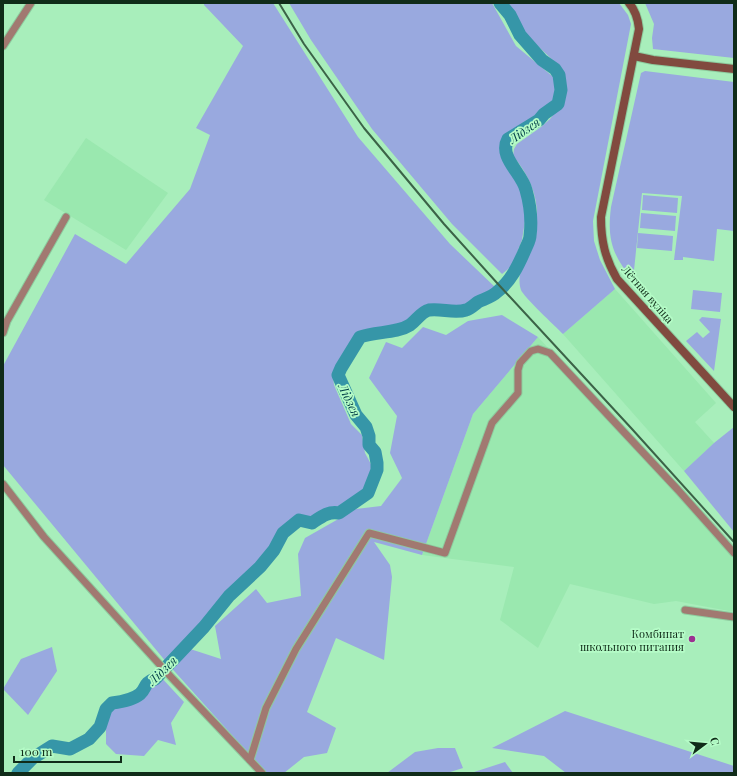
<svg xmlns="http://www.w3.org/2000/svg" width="737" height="776" viewBox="0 0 737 776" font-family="'Playfair Display',serif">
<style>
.built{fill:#9ae8af}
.green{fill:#99a9df}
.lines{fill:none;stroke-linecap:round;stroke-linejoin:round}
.river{stroke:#3696a8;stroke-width:13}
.street-casing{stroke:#8dcb9e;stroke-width:9}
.secondary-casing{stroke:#8dcb9e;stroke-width:10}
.street{stroke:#a17971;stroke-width:7}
.secondary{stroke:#814a3f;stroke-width:8}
.rail{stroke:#3b6347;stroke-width:2}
.poi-dot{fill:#9c3091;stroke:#b5fcc7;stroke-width:1.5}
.labels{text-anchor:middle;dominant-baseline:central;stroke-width:3.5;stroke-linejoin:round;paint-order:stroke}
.street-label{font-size:11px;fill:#102c19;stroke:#b5fcc7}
.poi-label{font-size:11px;fill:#102c19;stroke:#b5fcc7;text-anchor:end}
.water-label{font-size:12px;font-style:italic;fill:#023f48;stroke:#b5fcc7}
</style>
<rect width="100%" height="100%" fill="#a8eebb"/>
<!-- built -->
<g class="built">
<path d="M86 138 168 193 126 250 44 200Z"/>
<path d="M615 289 716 403 695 422 714 443 684 471 563 334Z"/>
<path d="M538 337 734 548V612L676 601 654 604 570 584 538 648 500 620 514 567 422 555 473 414Z"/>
</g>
<!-- green -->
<g class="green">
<path d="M204 3H273L358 137 450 244 496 288 466 308H443L427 311 411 323 393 330 370 332 360 335 333 376 334 385 351 424 362 435 365 453 372 466 362 497 342 510 324 512 314 521 300 520 291 523 283 530 272 550 226 595 184 647 221 659 215 626 256 589 267 603 301 596 298 554 305 538 356 509 381 506 402 478 390 453 397 416 369 378 386 342 402 348 423 327 446 335 468 321 502 315 538 337 473 414 422 555 374 542 390 565 392 577 384 660 336 638 307 712 336 728 327 753 304 757 284 773H266L167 663 3 465V366L75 234 126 264 190 189 210 135 196 128 243 46 204 5Z"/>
<path d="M289 3H492L516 46 557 80V94L553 101 544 112 521 126 505 139 504 160 508 170 515 178 524 197 526 215 522 240 512 266 502 274 452 224 372 129 311 40Z"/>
<path d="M507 3H619L628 15 631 24 593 221 594 241 600 260 615 289 563 334C556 327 523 296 521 290 515 272 528 258 533 241 543 209 534 181 513 156L514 149 517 144 541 127 550 119 560 106 565 95V77L557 64 528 37Z"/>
<path d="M645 3H734V58L653 49 652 38 654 24Z"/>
<path d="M645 71 734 82V231L717 229 714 261 683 257V260H674L682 196 642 193 633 280C612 255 607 239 611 207L641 73Z"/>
<path d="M643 195 678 198 677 213 642 210Z"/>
<path d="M641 213 676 216 675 231 640 228Z"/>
<path d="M638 233 673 236 672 251 637 248Z"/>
<path d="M693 290 722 293 720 312 691 309Z"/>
<path d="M702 317 721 319 714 371 686 341 697 332 703 338 710 332 699 320Z"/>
<path d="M734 427V532L684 471 714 443Z"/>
<path d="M52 647 57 671 28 715 3 689 21 659Z"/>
<path d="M159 675 184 702 171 723 176 745 158 740 144 756 116 754 106 744V709L112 703 122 702 140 694 148 681 155 679Z"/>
<path d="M565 711 734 766V773H566L544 756 492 748Z"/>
<path d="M438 748H455L463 768 447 773H387L415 752Z"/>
<path d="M505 762 513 773H471Z"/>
</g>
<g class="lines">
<!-- river -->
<path class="river" d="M18 773 33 758 52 746 70 749 89 739 100 727 106 709 112 703C120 702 133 700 140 694 147 688 143 683 155 679L204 627 229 596 260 567 274 550 283 533 299 520 312 523C321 517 328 511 339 513L368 493 377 470V463L375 452 369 445V436L366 427 356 415 338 375 341 368 360 337C376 331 396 334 410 325 417 320 421 312 429 310 441 308 454 314 466 310 470 309 474 305 478 302 484 299 492 297 497 292 511 281 518 266 525 250 527 245 530 240 530 236 532 221 530 204 526 190 522 173 498 157 508 139L539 120 544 114 558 104 561 90 559 75 555 69 542 60 520 35 510 15 500 3"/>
<!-- street casing -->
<g class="street-casing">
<g id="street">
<path d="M3 46 31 3"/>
<path d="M3 333 7 321 66 217"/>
<path d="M3 484 44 537 171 677 262 773"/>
<path d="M685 610 734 617"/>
<path d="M250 760 266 708 296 649 369 533 445 553 492 423 518 393V370L520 363 531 351 538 349 550 353 678 490 734 553"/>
</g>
</g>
<!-- secondary casing -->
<g class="secondary-casing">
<g id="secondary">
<path d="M629 3C636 11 638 19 639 29L601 217C601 241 605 258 617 279L734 407"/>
<path d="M634 56 653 60 734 69"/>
</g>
</g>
<!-- street -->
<use href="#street" class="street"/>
<!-- secondary -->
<use href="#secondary" class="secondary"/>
<!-- rail -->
<path class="rail" d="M279 3 304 44 364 128 444 224 498 284 632 429 734 542"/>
</g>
<!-- markers -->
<circle class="poi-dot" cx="692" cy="639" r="4"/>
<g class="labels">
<!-- street labels -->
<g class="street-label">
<text transform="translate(648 294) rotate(49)">Лётная вуліца</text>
</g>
<!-- poi labels -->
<g class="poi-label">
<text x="684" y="633">Комбинат<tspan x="684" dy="13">школьного питания</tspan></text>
</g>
<!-- water labels -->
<g class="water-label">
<text transform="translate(524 130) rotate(-35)">Лідзея</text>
<text transform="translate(350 400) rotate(64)">Лідзея</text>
<text transform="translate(162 670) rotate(-44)">Лідзея</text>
</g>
</g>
<!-- border -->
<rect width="737" height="776" fill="none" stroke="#102c19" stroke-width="8"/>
<!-- north arrow -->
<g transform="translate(705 744) rotate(74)" stroke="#b5fcc7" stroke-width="3" paint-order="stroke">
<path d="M0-3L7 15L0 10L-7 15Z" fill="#102c19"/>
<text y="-6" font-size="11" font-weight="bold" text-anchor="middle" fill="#102c19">С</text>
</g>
<!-- scale -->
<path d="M14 756v6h107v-6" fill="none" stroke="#102c19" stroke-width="2"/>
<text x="20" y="756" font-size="12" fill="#102c19" stroke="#b5fcc7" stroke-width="3" paint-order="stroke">100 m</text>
</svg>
